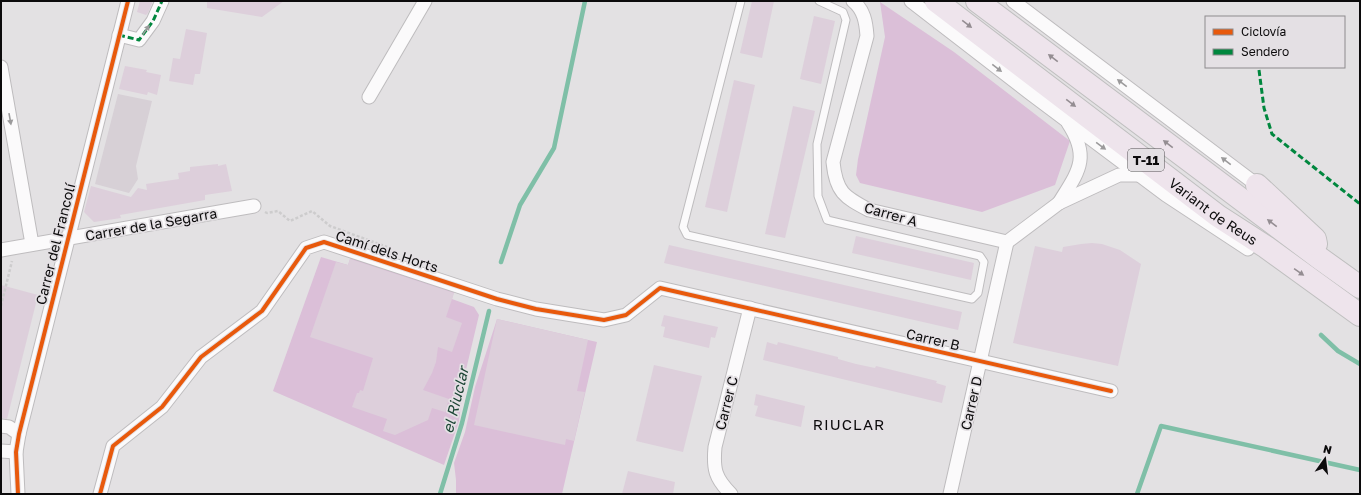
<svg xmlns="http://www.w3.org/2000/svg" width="1361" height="495" viewBox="0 0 1361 495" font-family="'Golos Text',sans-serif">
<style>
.built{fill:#d7d0d6}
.green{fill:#dbbfd8}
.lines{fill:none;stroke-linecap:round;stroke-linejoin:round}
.stream{stroke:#7fbfa7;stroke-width:4.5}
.building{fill:#ddcfdb}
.service-casing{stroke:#bebcbe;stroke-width:9}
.minor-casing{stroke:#bebcbe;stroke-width:15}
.trunk-casing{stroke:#bfbfbf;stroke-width:24}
.path{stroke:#cdcccd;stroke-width:2.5;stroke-dasharray:3 2;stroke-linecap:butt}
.service{stroke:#fbfafb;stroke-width:7}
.minor{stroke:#fbfafb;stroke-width:13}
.trunk{stroke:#eee4ec;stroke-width:22}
.quiet{stroke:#00873e;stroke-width:3;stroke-dasharray:6 3;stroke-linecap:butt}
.cycleway-casing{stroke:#e4e0e4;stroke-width:6}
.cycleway{stroke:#e8590c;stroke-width:4}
.oneway{fill:#948d92}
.oneway2{fill:#9b9a9b}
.labels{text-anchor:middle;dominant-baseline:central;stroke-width:3.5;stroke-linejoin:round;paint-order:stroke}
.shield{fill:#e4e0e4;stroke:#4d4b4d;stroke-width:1}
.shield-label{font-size:13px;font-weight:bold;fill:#0c0b0c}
.street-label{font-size:14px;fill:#0c0b0c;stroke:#e4e0e4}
.water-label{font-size:15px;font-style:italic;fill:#1c4535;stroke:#e4e0e4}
.neighbourhood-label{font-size:15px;letter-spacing:1px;fill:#0c0b0c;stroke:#e4e0e4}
</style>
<rect width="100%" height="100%" fill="#e3e1e3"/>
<!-- built -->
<path class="built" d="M118 94 152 101 136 166 138 179 129 193 95 184Z"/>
<!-- green -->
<g class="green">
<path d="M880 2 954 52 1070 141 1055 185 982 212 860 183 856 175 858 159 885 37Z"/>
<path d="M351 256 454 292 452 299 474 307 479 315 465 374 459 421 444 465 273 391 321 257 348 265Z"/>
<path d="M497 319 597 342 562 494H456V480L454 463 465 432 475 387Z"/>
</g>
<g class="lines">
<!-- stream -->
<g class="stream">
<path d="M501 262 520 205 554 148 585 1"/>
<path d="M1321 335 1338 351 1360 364"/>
<path d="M440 494 462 423 489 311"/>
<path d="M1137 494 1161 426 1360 470"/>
</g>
</g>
<!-- building -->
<g class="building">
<path d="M140 1H153L148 13 146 15 137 12Z"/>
<path d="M207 1H284L262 17 207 8Z"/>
<path d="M752 1H774L762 58 740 53Z"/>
<path d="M814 16 835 21 821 84 800 79Z"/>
<path d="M186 29 207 33 200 74H195L193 85 169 81 173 58 180 59Z"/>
<path d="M125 66 147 70 146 72 161 75 157 95 148 92 147 95 119 89Z"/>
<path d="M734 80 755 85 727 212 705 207Z"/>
<path d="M793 106 815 111 785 238 765 234Z"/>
<path d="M218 164V166L226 164 232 191 205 195V200L120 215 121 218 94 222 84 212 91 186 131 197 138 188 147 190 146 184 179 179 178 173 190 171V167Z"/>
<path d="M856 236 974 263 971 280 852 253Z"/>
<path d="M1092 243 1102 244 1120 250 1141 264 1118 366 1013 343 1035 246 1062 252 1063 247 1081 244Z"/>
<path d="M669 245 962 312 958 330 664 263Z"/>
<path d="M350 259 454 293 446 317 462 323 452 352 438 347 436 362 432 373 423 390 449 399 445 412 432 408 428 420 395 435 383 431 387 419 352 407 357 393H359L360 390 363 391 373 358 310 337 336 262 348 265Z"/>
<path d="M1 285 38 295 7 419 1 418Z"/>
<path d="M664 315 718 327 715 338 711 337 709 348 663 337 665 327 661 326Z"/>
<path d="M497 319 588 340 577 391 585 392 574 441 566 439 565 445 474 425Z"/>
<path d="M767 342 777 345 778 342 838 357V359L856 364 875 368 876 366 937 381 936 383 946 386 942 403 763 360Z"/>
<path d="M654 365 702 376 683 452 636 441Z"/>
<path d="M756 394 805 406 801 427 755 416 758 406 754 405Z"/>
<path d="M628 471 675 482 673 494H622Z"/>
</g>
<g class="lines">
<!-- service casing -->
<g class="service-casing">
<path id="service" d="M741 1 683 227 687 235 972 299 978 293 984 262 980 256 827 220 818 196 817 144 846 20 843 12 819 1"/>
</g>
<!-- minor casing -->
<g class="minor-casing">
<g id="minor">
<path d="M853 1C864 10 866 22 867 36L833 162C836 192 844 197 869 210L1007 242"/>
<path d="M911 1 1030 93 1166 195 1248 249"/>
<path d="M1013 1 1257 185"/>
<path d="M119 35 139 40 153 21 162 1"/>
<path d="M1 67 32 244"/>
<path d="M369 97 425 1"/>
<path d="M1059 203C1078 172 1091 158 1068 123"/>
<path d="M1007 242 1059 203 1119 175H1141"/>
<path d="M1 250 254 206"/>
<path d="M1 426 9 427 19 434"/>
<path d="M1 451 16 452"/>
<path d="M18 494 16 452 19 434 128 1"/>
<path d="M100 494 113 446 162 407 201 357 262 311 306 248 324 242 497 299 536 309 604 320 626 315 660 288 1111 391"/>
<path d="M731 494C715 478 713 469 715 447L750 308"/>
<path d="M950 494 1007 242"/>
</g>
</g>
<!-- trunk casing -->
<g class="trunk-casing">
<g id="trunk">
<path id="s1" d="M936 1 1218 216 1266 247 1360 315"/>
<path d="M977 1 1318 257 1360 287"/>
<path d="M1257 185 1315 239 1316 244"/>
</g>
</g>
<!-- path -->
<g class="path">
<path d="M265 212 267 213 278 211 290 221 312 211 330 226 387 247"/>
<path d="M1 306 12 261"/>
</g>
<!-- service -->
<use href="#service" class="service"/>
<!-- minor -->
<use href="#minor" class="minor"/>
<!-- trunk -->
<use href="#trunk" class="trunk"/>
<!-- quiet -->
<g class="quiet">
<path d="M119 35 139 40 153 21 162 1"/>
<path d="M1259 70 1264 108 1272 134 1360 204"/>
</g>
<!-- cycleway casing -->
<g class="cycleway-casing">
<g id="cycleway">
<path d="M18 494 16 452 19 434 128 1"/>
<path d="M100 494 113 446 162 407 201 357 262 311 306 248 324 242 497 299 536 309 604 320 626 315 660 288 1111 391"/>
</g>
</g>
<!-- cycleway -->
<use href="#cycleway" class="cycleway"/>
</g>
<!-- one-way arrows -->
<defs><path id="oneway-solid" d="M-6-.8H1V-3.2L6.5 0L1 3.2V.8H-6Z"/></defs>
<g class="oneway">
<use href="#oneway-solid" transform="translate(967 24) rotate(37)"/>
<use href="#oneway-solid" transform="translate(1053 58) rotate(-143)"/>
<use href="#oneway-solid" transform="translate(1071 103) rotate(37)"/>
<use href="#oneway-solid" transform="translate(1168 144) rotate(-143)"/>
<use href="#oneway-solid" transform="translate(1272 223) rotate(-143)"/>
<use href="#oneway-solid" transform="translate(1299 272) rotate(35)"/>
</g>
<g class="oneway2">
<use href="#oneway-solid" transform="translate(146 30) rotate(-54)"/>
<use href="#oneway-solid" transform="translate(997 68) rotate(38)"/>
<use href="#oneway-solid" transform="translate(1122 83) rotate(-143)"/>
<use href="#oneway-solid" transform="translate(10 119) rotate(80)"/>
<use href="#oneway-solid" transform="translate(1101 146) rotate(36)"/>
<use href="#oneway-solid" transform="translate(1226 161) rotate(-143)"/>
</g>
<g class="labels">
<!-- shield labels -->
<rect class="shield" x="1128" y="149" width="36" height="22" rx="3"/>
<g class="shield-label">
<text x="1146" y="160">T-11</text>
</g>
<!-- street labels -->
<g class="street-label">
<text stroke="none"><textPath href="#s1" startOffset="348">Variant de Reus</textPath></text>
<text transform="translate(891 214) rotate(16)">Carrer A</text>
<text transform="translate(151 224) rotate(-10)">Carrer de la Segarra</text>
<text transform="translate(55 244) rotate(-76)">Carrer del Francolí</text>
<text transform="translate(387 251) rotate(18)">Camí dels Horts</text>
<text transform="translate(933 339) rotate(13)">Carrer B</text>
<text transform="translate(726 403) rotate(-76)">Carrer C</text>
<text transform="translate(971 403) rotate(-77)">Carrer D</text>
</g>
<!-- water labels -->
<g class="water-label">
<text transform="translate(455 400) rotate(-76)">el Riuclar</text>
</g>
<!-- neighbourhood labels -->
<g class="neighbourhood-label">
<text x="849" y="424">RIUCLAR</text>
</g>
</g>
<!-- border -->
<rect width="1361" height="495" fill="none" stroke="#0c0b0c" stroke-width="4"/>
<!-- legend -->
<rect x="1205" y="16" width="140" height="52" fill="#e4e0e4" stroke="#8e8b8e"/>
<rect x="1213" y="29" width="20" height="6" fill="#e8590c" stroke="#8e8b8e"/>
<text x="1241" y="36" font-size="12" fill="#0c0b0c">Ciclovía</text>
<rect x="1213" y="49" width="20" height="6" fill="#00873e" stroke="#8e8b8e"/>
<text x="1241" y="56" font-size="12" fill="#0c0b0c">Sendero</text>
<!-- north arrow -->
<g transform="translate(1325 459) rotate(14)" stroke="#e4e0e4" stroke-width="3" paint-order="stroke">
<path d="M0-3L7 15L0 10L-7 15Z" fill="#0c0b0c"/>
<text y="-6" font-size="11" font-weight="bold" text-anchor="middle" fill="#0c0b0c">N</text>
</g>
</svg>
